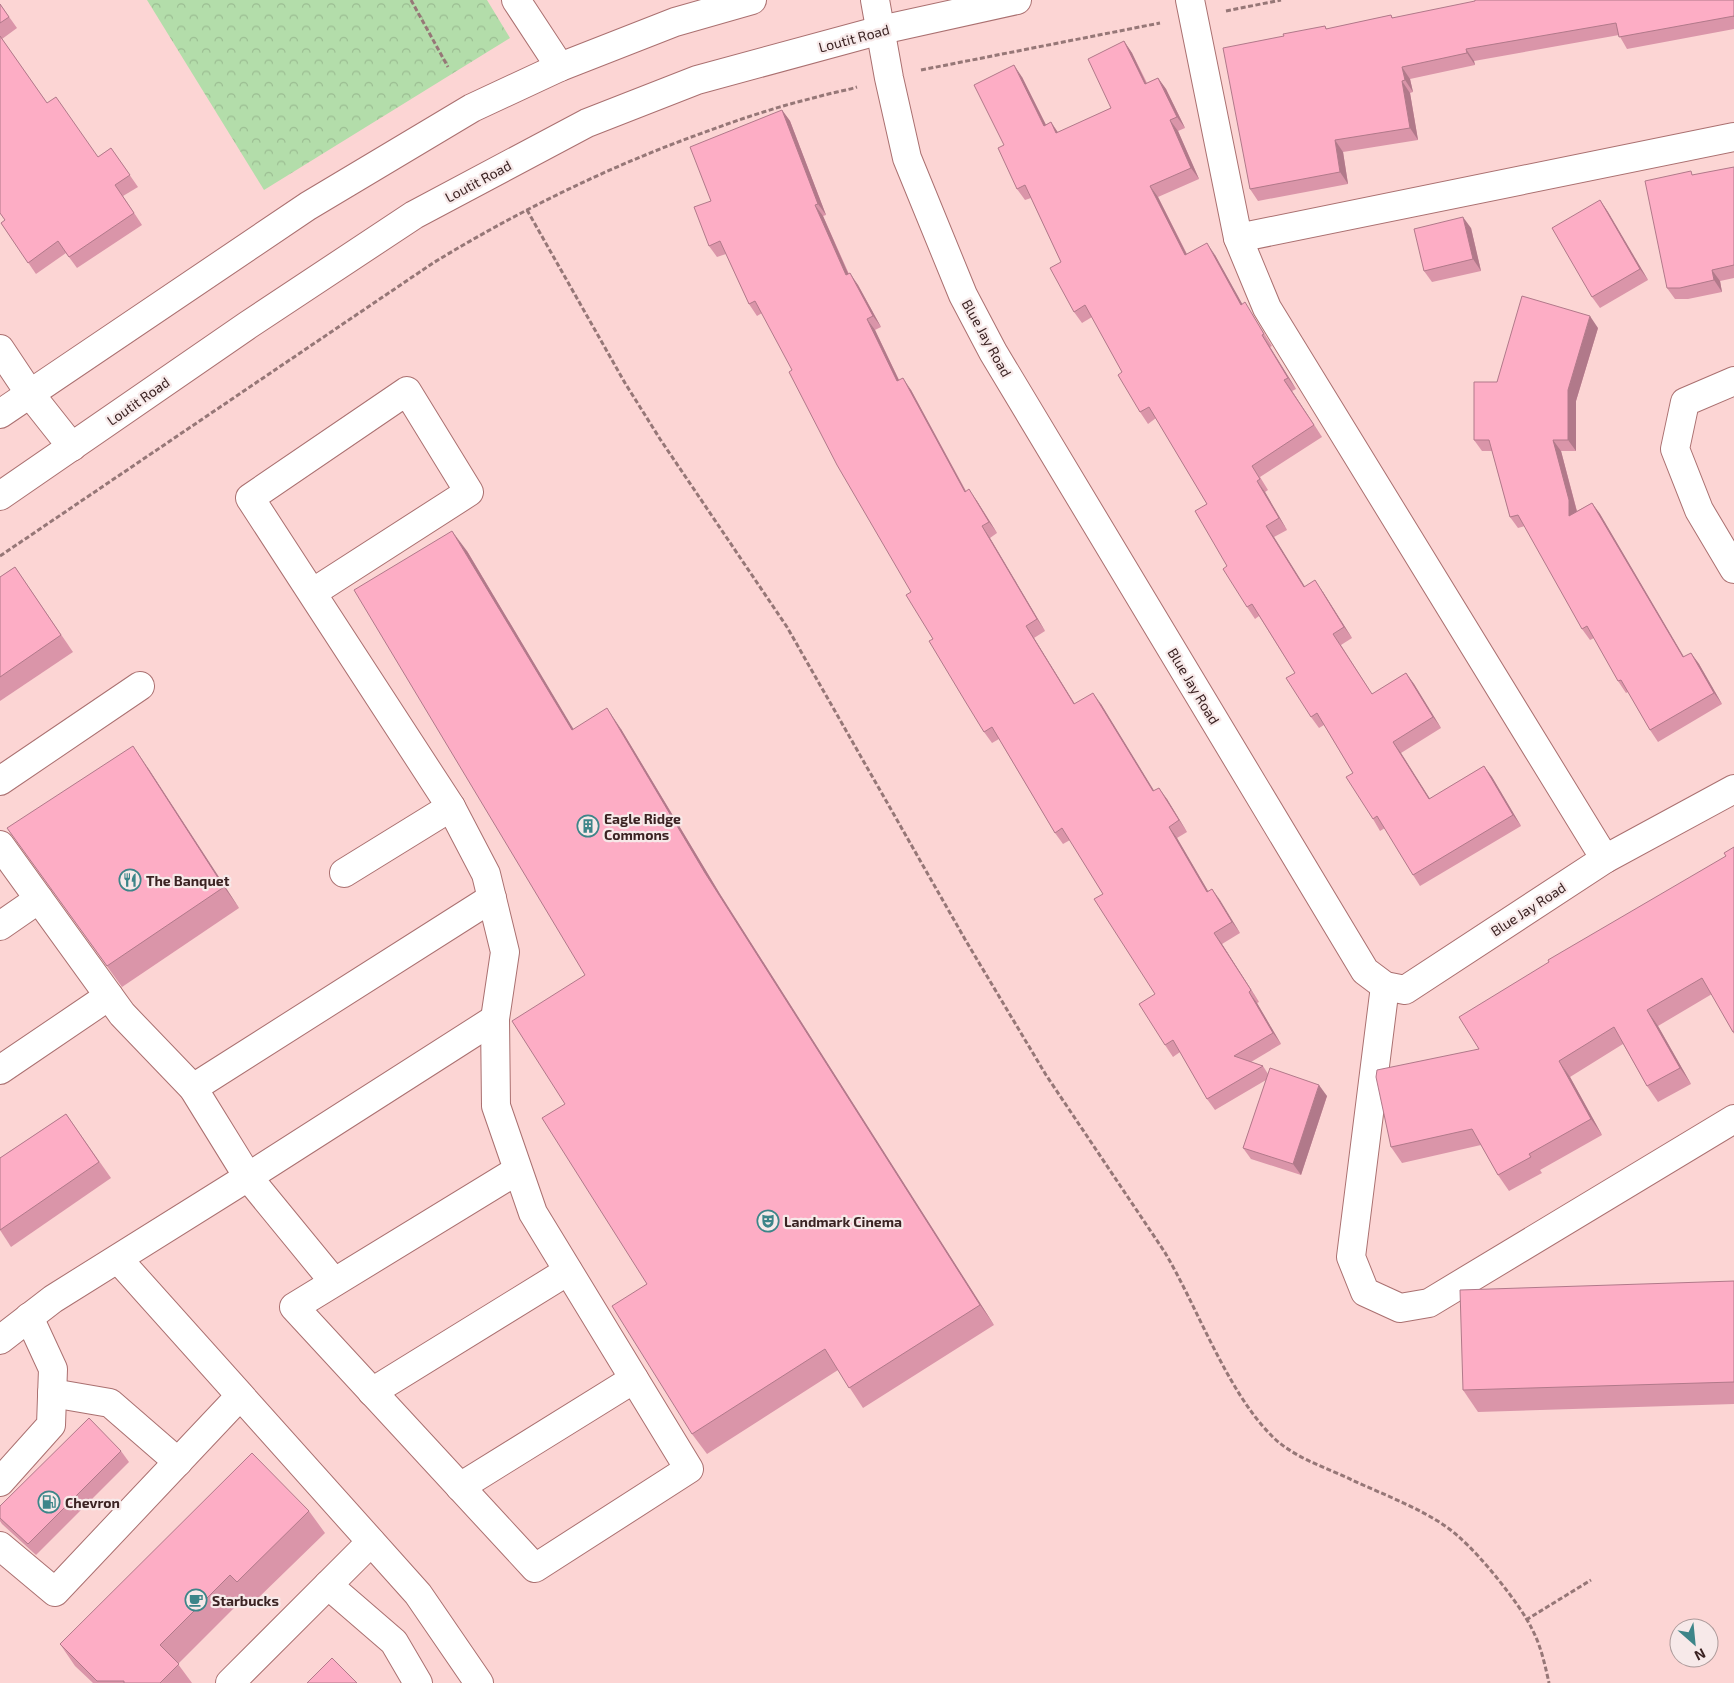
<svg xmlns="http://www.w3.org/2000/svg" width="1734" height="1683" viewBox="0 0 1734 1683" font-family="'Exo 2',sans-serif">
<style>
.park{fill:url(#park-crowns)}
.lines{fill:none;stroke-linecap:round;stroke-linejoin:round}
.minor-casing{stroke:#aa7070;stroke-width:30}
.path{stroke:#967777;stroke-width:3;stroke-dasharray:5 2.5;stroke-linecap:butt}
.minor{stroke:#fff;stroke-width:28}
.wall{fill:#da95a9}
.shaded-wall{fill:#b1798a}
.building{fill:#fdadc5;stroke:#b1798a}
.labels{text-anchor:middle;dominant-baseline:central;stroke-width:4.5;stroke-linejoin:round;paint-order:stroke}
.street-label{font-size:14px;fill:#3b2323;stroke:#f7e9e9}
.poi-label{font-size:14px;font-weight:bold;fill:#3b2323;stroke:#f7e9e9;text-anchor:start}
</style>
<defs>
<pattern id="park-crowns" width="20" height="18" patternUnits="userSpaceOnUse" patternTransform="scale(1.25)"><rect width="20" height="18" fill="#b3ddaa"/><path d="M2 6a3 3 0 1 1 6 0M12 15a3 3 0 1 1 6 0" fill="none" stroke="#9bbd92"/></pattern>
</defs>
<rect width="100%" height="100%" fill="#fcd5d4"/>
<!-- park -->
<path class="park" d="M147 0H487L510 38 264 190Z"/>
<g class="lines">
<!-- minor casing -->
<g class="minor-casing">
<g id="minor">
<path d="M516 0 560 67"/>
<path d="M875 0 889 78 907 158 963 295 993 352 1365 971 1385 986 1405 990 1605 859 1734 789"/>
<path d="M1190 0 1238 238 1267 308 1605 859"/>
<path d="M1238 238 1734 137"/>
<path d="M0 349 30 394 72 447"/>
<path d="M1734 381 1685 402 1675 449 1699 510 1734 569"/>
<path d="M0 414 308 206 472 108 560 67 675 22 752 0"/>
<path d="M0 496 248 325 414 215 587 123 697 80 881 30 1017 0"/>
<path d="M312 593 469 492 407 391 250 498 451 807 344 873"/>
<path d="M0 781 140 686"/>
<path d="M451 807 486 874 505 952 495 1019 496 1106 533 1213 689 1469 535 1568 294 1307 518 1170"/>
<path d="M0 845 122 1014 193 1088 248 1177 53 1299 0 1340"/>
<path d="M0 926 39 899"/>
<path d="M1385 986 1351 1257 1365 1292 1400 1308 1429 1303 1734 1119"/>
<path d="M0 1070 109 996"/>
<path d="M193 1088 492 898"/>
<path d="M118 1259 418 1594 479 1683"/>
<path d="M334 1282 248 1177 495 1019"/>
<path d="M372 1392 568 1271"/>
<path d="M52 1393 110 1403 178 1462"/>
<path d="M0 1482 51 1425 53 1369 29 1317"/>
<path d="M460 1487 634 1379"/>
<path d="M0 1546 55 1592 240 1396"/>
<path d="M328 1585 394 1642 418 1683"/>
<path d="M230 1683 371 1542"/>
</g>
</g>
<!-- path -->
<g class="path">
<path d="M411 0 448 67"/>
<path d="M1226 11 1281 0"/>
<path d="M921 70 1160 23"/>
<path d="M527 210 625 383 660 439 787 627 966 941 1046 1075 1164 1251C1197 1306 1226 1389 1270 1434 1291 1457 1325 1467 1352 1480 1386 1496 1432 1512 1459 1537 1481 1556 1520 1604 1532 1629 1541 1646 1545 1665 1549 1683"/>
<path d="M0 556 433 263C520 210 612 165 708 131 743 118 780 106 817 97 830 93 844 91 857 87"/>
<path d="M1526 1620 1591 1580"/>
</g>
<!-- minor -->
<use href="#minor" class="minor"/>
</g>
<!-- wall -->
<g class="wall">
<path d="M1734 0V29L1627 49 1619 35 1474 61 1475 65 1410 79 1413 92 1410 93 1418 140 1343 152 1348 184 1258 201 1250 189 1284 36 1325 26 1327 29 1391 15 1393 18Z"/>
<path d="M0 4 17 28 2 39 47 103 98 157 111 148 138 187 123 196 142 225 77 268 66 253 36 274 1 223 5 220 0 213Z"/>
<path d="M1124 41 1132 53 1147 83 1158 78 1166 89 1185 128 1178 131 1199 179 1158 197 1187 254 1215 255 1242 304 1252 314 1272 346 1270 347 1296 389 1292 391 1322 437 1260 477 1268 490 1265 492 1287 530 1274 537 1305 587 1323 592 1352 638 1341 645 1372 694 1406 673 1414 684 1441 728 1401 753 1430 799 1484 766 1492 777 1521 826 1420 886 1413 875 1385 828 1380 831 1373 819 1353 773 1324 725 1319 728 1311 717 1295 673 1259 616 1255 619 1247 607 1227 566 1207 504 1156 418 1148 424 1140 412 1122 372 1092 317 1082 323 1074 312 1061 262 1031 198 1025 200 1017 189 1004 145 1022 77 1046 125 1051 122 1058 133 1111 108Z"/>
<path d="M782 110 790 121 826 215 823 216 849 274 858 285 881 327 875 330 899 380 911 390 966 491 977 501 997 533 990 538 1045 631 1034 638 1075 704H1101L1154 791 1167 799 1187 832 1177 838 1208 891 1212 889 1240 933 1222 944 1259 1002 1257 1003 1281 1044 1251 1062 1263 1066 1268 1074 1327 1096 1301 1175 1251 1159 1243 1148 1266 1080 1215 1110 1207 1099 1180 1052 1173 1057 1165 1045 1155 994 1103 894 1070 840 1063 844 1055 833 999 739 992 743 984 732 933 639 911 592 762 313 757 316 749 304 726 254 717 257 709 246 711 201Z"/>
<path d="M1734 167V278L1720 281 1722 292 1688 299H1675L1667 288 1694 175Z"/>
<path d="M1600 200 1608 212 1648 280 1600 308 1592 297Z"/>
<path d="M1471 228 1481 271 1432 282 1424 271Z"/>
<path d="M1598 328 1576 401V451H1561L1577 511 1592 503 1600 514 1684 657 1691 653 1699 664 1722 704 1658 742 1650 730 1628 692 1626 693 1618 681 1594 638 1590 640 1582 629 1525 526 1518 528 1510 517 1492 451H1482L1474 440Z"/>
<path d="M467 551 573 729H621L720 894 994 1325 863 1408 838 1370 707 1454 692 1434 647 1284 565 1104 585 975Z"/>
<path d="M15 567 73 652 0 701V577Z"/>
<path d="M148 768 239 908 122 987 7 828Z"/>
<path d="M1734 847V1034L1712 994 1658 1026 1691 1084 1658 1102 1647 1086 1623 1044 1570 1077 1602 1135 1540 1170 1542 1173 1509 1191 1498 1175 1481 1145 1402 1163 1391 1147 1479 1049 1726 856Z"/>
<path d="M66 1114 111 1178 11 1247 0 1230V1158Z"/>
<path d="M1734 1281V1404L1478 1412 1463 1390Z"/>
<path d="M121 1451 129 1462 36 1555 2 1524 0 1521V1506Z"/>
<path d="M309 1511 325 1533 252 1604 245 1597 178 1664 192 1683H93L75 1666 60 1644Z"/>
</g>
<!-- shaded-wall -->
<g class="shaded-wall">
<path d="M1124 41 1132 53 1152 96 1145 84Z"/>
<path d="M1466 49 1474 61 1475 65 1467 53Z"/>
<path d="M1014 65 1022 77 1052 137 1044 126Z"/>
<path d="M1402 67 1410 79 1413 92 1405 80Z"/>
<path d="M1158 78 1166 89 1185 128 1177 117Z"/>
<path d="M1402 81 1410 93 1418 140 1410 128Z"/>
<path d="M782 110 790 121 826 215 818 204Z"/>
<path d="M1170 120 1178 131 1199 179 1191 168Z"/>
<path d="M1051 122 1059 134 1056 133Z"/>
<path d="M1335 140 1343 152 1348 184 1340 172Z"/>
<path d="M1150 186 1158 197 1193 267 1185 255Z"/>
<path d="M1600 200 1608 212 1648 280 1640 269Z"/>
<path d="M815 205 823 216 854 287 846 275Z"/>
<path d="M1463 217 1471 228 1481 271 1473 259Z"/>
<path d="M1207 243 1215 255 1249 316 1241 305Z"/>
<path d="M1712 270 1720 281 1722 292 1714 280Z"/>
<path d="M850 273 858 285 881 327 873 316Z"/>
<path d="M1590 316 1598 328 1576 401V451L1568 440V390Z"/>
<path d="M867 319 875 330 905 393 897 381Z"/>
<path d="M1262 335 1270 347 1296 389 1288 378Z"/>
<path d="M903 378 911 390 972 503 965 492Z"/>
<path d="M1284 380 1292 391 1322 437Z"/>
<path d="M1553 440 1561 451 1577 512 1569 516Z"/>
<path d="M1257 481 1265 492 1287 530 1279 518Z"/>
<path d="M969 489 977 501 997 533 989 522Z"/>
<path d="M1592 503 1600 514 1691 669 1683 657Z"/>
<path d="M982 526 990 538 1045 631 1037 619Z"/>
<path d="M1266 526 1274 537 1312 598 1304 587Z"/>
<path d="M452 531 467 551 586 750 572 730Z"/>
<path d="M1315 580 1323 592 1352 638 1344 627Z"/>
<path d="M1026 626 1034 638 1082 716 1074 704Z"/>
<path d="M1691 653 1699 664 1722 704 1714 693Z"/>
<path d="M1406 673 1414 684 1441 728 1433 717Z"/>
<path d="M1093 693 1101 704 1161 802 1153 791Z"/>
<path d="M607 708 621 729 720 894 994 1325 980 1305 705 873Z"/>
<path d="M1393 742 1401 753 1437 810 1429 799Z"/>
<path d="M133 746 148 768 239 908 224 887Z"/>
<path d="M1484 766 1492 777 1521 826 1513 815Z"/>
<path d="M1159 788 1167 799 1187 832 1179 820Z"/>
<path d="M1169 827 1177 838 1215 903 1207 892Z"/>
<path d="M1212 889 1220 900 1240 933 1232 922Z"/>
<path d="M1214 933 1222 944 1259 1002 1251 990Z"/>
<path d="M1249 992 1257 1003 1281 1044 1273 1033Z"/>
<path d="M1647 1010 1658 1026 1691 1084 1680 1068Z"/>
<path d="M1559 1061 1570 1077 1602 1135 1591 1119Z"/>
<path d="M1319 1085 1327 1096 1301 1175 1293 1164Z"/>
</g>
<!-- building -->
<g class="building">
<path d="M1475 0H1734V17V16L1619 37 1616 23 1466 49 1467 53 1402 67 1405 80 1402 81 1410 128 1335 140 1340 172 1250 189 1223 48 1284 36 1283 34 1325 26 1326 29 1391 15 1392 18 1475 1Z"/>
<path d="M0 4 9 17 0 23Z"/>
<path d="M0 36 47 103 56 97 98 157 111 148 130 175 115 185 134 213 69 257 58 241 28 263 1 223 5 220 0 213Z"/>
<path d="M1124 41 1145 84 1158 78 1177 117 1170 120 1191 168 1150 186 1185 255 1207 243 1241 305 1245 302 1264 334 1262 335 1288 378 1284 380 1314 425 1252 466 1260 479 1257 481 1279 518 1266 526 1304 587 1315 580 1344 627 1333 634 1372 694 1406 673 1433 717 1393 742 1429 799 1484 766 1513 815 1413 875 1377 816 1373 819 1346 777 1353 773 1317 713 1311 717 1286 678 1295 673 1252 604 1247 607 1223 569 1227 566 1195 511 1207 504 1149 407 1140 412 1118 375 1122 372 1085 305 1074 312 1050 268 1061 262 1025 185 1017 189 998 148 1004 145 974 85 1014 65 1044 126 1051 122 1056 133 1111 108 1088 59Z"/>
<path d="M782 110 818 204 815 205 846 275 850 273 873 316 867 319 897 381 903 378 965 492 969 489 989 522 982 526 1037 619 1026 626 1074 704 1093 693 1153 791 1159 788 1179 820 1169 827 1207 892 1212 889 1232 922 1214 933 1251 990 1249 992 1273 1033 1234 1056 1263 1066 1207 1099 1173 1040 1165 1045 1139 1004 1155 994 1094 899 1103 894 1062 828 1055 833 992 727 984 732 965 701 929 641 933 639 906 595 911 592 837 465 789 372 792 370 755 301 749 304 720 241 709 246 694 207 711 201 690 147Z"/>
<path d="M1734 167V265L1712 270 1714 280 1680 288H1667L1645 181 1691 171 1692 175Z"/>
<path d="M1600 200 1640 269 1592 297 1552 228Z"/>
<path d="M1463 217 1473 259 1424 271 1414 229Z"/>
<path d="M1522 296 1590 316 1568 390V440H1553L1569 500V516L1592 503 1683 657 1691 653 1714 693 1650 730 1621 680 1618 681 1587 626 1582 629 1518 515 1510 517 1489 440H1474V382H1497Z"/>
<path d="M452 531 572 730 607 708 705 873 980 1305 849 1388 825 1349 692 1434 612 1306 647 1284 542 1118 565 1104 512 1021 585 975 354 590Z"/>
<path d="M15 567 61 635 0 677V577Z"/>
<path d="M133 746 224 887 107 966 7 828Z"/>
<path d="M1734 847V1032H1733L1702 978 1647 1010 1680 1068 1647 1086 1614 1027 1559 1061 1591 1119 1529 1154 1531 1157 1498 1175 1472 1129 1391 1147 1376 1077 1377 1070 1479 1049 1459 1017 1549 962 1548 960 1726 856 1724 853Z"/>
<path d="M1270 1068 1319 1085 1293 1164 1243 1148Z"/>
<path d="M66 1114 99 1162 0 1230V1158Z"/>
<path d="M1734 1281V1382L1463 1390 1460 1290Z"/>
<path d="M89 1418 121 1451 28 1544 0 1518V1506Z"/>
<path d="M252 1453 309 1511 237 1582 230 1575 160 1645 179 1664 160 1683H124V1681H97L60 1644Z"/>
<path d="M332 1658 357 1683H307Z"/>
</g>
<!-- icons -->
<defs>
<g id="building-ring" transform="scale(1.125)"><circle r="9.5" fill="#f7e9e9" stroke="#3d8589" stroke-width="1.5"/><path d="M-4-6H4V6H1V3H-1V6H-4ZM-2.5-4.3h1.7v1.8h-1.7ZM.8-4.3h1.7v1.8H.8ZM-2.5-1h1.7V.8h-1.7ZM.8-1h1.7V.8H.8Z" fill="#3d8589"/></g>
<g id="restaurant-ring" transform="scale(1.125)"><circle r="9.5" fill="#f7e9e9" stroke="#3d8589" stroke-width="1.5"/><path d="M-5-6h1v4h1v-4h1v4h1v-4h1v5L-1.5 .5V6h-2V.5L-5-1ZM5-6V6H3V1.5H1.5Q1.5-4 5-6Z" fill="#3d8589"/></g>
<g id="theatre-ring" transform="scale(1.125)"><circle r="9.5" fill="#f7e9e9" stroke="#3d8589" stroke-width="1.5"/><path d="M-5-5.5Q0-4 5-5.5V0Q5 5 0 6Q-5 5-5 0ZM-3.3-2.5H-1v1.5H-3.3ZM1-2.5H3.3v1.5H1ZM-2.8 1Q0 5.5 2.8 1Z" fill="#3d8589"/></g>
<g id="fuel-ring" transform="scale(1.125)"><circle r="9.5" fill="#f7e9e9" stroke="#3d8589" stroke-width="1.5"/><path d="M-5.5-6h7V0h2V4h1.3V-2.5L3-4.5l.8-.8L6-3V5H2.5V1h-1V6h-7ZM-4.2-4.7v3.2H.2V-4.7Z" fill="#3d8589"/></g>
<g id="cafe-ring" transform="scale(1.125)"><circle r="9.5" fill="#f7e9e9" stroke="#3d8589" stroke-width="1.5"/><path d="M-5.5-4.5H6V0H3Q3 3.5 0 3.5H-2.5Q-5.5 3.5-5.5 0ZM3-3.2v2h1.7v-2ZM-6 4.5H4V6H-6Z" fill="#3d8589"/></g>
</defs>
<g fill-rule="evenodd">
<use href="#building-ring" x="588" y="826"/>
<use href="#restaurant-ring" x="130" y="880"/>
<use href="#theatre-ring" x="768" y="1221"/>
<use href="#fuel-ring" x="49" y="1502"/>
<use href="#cafe-ring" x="196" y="1600"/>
</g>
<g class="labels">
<!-- street labels -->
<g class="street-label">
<text transform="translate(854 38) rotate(-15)">Loutit Road</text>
<text transform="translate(478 181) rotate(-28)">Loutit Road</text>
<text transform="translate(987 338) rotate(61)">Blue Jay Road</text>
<text transform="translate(138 401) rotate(-35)">Loutit Road</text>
<text transform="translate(1194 686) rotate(59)">Blue Jay Road</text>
<text transform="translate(1528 909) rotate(-33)">Blue Jay Road</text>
</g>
<!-- poi labels -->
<g class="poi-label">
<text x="604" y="818">Eagle Ridge<tspan x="604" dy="16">Commons</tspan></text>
<text x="146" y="880">The Banquet</text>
<text x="784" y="1221">Landmark Cinema</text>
<text x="65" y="1502">Chevron</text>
<text x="212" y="1600">Starbucks</text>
</g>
</g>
<!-- north arrow -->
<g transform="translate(1694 1643) rotate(153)"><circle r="24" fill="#f7e9e9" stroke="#ac9a9a"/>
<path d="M0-4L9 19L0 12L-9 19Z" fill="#3d8589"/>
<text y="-8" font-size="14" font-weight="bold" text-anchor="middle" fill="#3b2323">N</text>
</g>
</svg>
